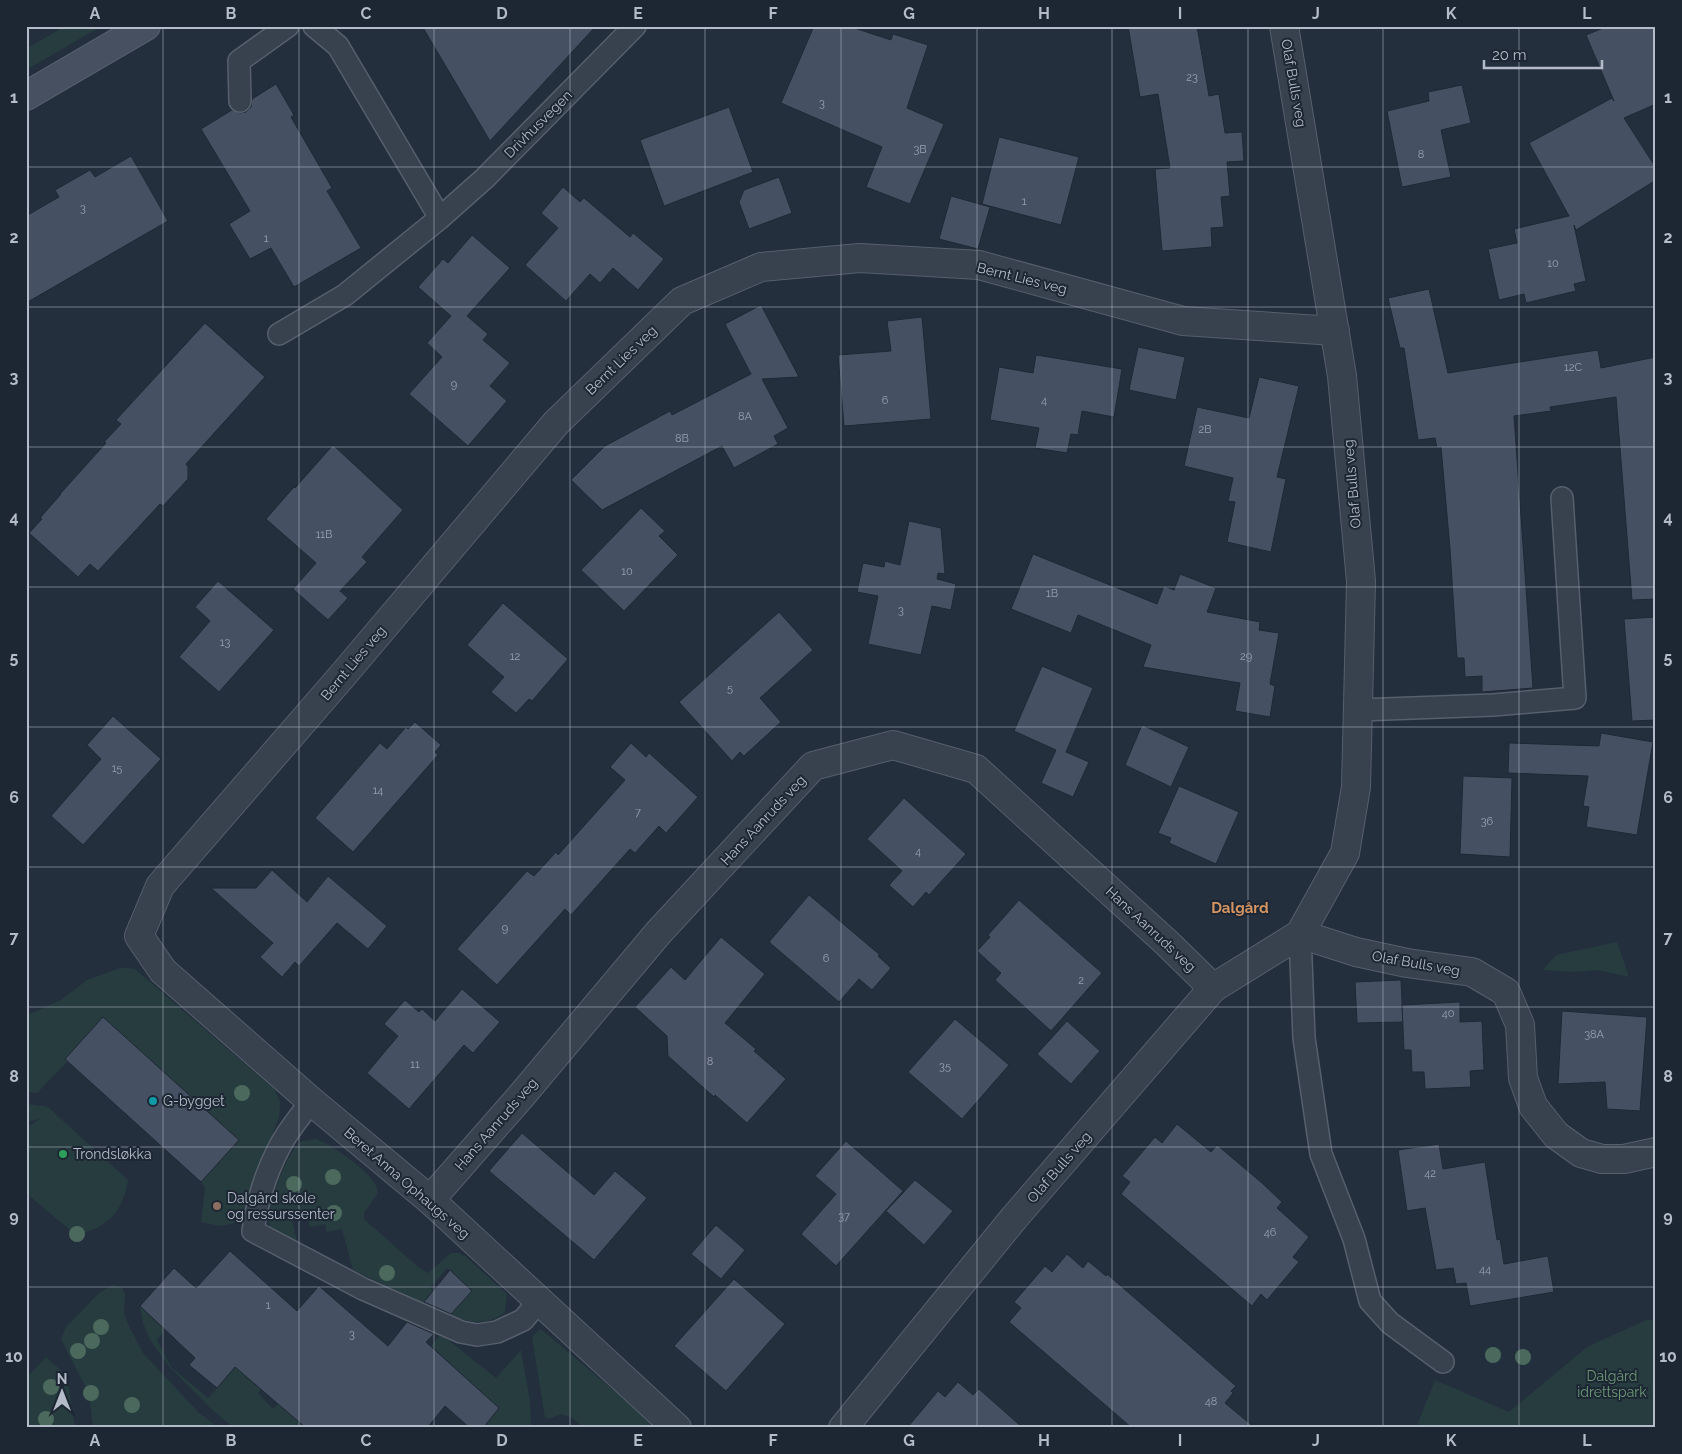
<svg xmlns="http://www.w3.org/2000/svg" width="1682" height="1454" viewBox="0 0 1682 1454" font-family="Raleway,sans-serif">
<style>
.green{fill:#263c3f}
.building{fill:#455162;stroke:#1f2835}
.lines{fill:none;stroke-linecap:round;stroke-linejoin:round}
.lane-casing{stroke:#565f6c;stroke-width:24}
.street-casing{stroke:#565f6c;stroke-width:30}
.secondary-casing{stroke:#565f6c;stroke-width:30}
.lane{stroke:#38414e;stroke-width:21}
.street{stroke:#38414e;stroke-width:28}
.secondary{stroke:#465061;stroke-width:28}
.tree{fill:#4b6a5d}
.grid{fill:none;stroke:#b4bcc9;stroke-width:1;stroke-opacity:0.55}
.culture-dot{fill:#0f9aa8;stroke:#1d2633;stroke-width:2}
.leisure-dot{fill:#2e9e5b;stroke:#1d2633;stroke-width:2}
.education-dot{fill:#8d6e63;stroke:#1d2633;stroke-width:2}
.labels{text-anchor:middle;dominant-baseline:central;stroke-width:4;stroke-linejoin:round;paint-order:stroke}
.number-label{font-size:11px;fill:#98a1af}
.street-label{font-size:14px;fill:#b4bcc9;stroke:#1d2633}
.poi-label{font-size:14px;fill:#b4bcc9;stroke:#1d2633;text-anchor:start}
.park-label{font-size:14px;fill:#6b9a76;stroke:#1d2633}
.neighbourhood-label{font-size:15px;font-weight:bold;fill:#d59563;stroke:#1d2633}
.neatline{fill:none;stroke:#b4bcc9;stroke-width:2}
.grid-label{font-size:16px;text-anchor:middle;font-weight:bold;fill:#b4bcc9}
</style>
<rect width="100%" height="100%" fill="#242f3e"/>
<!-- green -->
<g class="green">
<path d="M65 26H102L26 70V49Z"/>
<path d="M1617 942 1629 977 1598 970 1574 972 1543 970 1556 955Z"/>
<path d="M120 968H128L135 969 275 1090 280 1102 279 1117 240 1222 220 1226 201 1222 205 1188 201 1182 239 1140 103 1017 65 1059 67 1062 37 1093 26 1092V1016L61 1000 87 980Z"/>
<path d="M26 1104 44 1106 49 1108 128 1180C123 1212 107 1228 76 1235L26 1193V1128L40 1119 30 1121 26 1125Z"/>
<path d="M316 1139C332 1145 378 1175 378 1193L364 1213V1219L417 1266 428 1273 451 1253H458L465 1256 507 1294 505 1312C482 1331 457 1318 433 1308V1306L441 1298 455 1309 472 1290 447 1268 430 1288 435 1292 425 1304 353 1270 342 1229 327 1232 325 1224 310 1227 307 1212 291 1217 297 1241C288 1239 272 1233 269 1223 265 1210 288 1149 301 1142 305 1140 312 1140 316 1139Z"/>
<path d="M113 1285 122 1288 125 1293 124 1313 129 1326 143 1353 198 1412 219 1428H93L89 1394 61 1339 66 1327 99 1293Z"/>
<path d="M140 1306 165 1330 157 1340 171 1367 208 1398 246 1355 271 1377 258 1393 273 1409 278 1403 349 1428H234L210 1408 168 1365 150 1340 143 1323Z"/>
<path d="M1646 1320H1656V1428H1416L1435 1380 1509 1412 1587 1347Z"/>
<path d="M540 1329 542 1330 658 1428H583L573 1418 561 1414 552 1418H545L532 1337Z"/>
<path d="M441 1334 496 1378 521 1350C524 1370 534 1409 530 1428H483L499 1408 431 1346Z"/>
<path d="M46 1357 67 1376 75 1428H26V1378Z"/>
</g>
<!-- building -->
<g class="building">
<path d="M422 26H596L490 141Z"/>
<path d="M814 26H848L891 40 893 34 928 45 907 108 944 124 910 204 866 187 882 147 781 103Z"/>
<path d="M1128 26H1197L1209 96 1219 94 1225 133 1242 132 1244 161 1227 162 1230 196 1221 197 1224 227 1211 228 1212 247 1162 251 1155 169 1170 168 1158 94 1140 97Z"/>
<path d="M1608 26H1656V104L1624 118 1656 168V180L1576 230 1574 225 1586 281 1574 284 1576 291 1526 303 1524 294 1499 300 1488 249 1517 243 1514 229 1569 216 1529 143 1612 98 1614 101 1586 35Z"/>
<path d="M276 84 294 115 291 117 332 188 327 191 361 248 294 287 271 248 250 259 229 224 250 211 201 129 232 110 240 113 246 112 251 107 252 99Z"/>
<path d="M1462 85 1471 123 1441 130 1451 177 1402 187 1387 111 1429 101 1428 92Z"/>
<path d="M729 107 753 172 664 206 640 140Z"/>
<path d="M999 137 1079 157 1061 225 982 204Z"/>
<path d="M131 156 168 221 26 303V216L59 197 55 190 90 170 95 177Z"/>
<path d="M779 177 792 213 749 229 739 202 744 190Z"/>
<path d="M563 187 580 202 584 198 630 237 633 233 664 259 638 290 613 268 600 283 590 274 566 301 525 265 558 228 541 213Z"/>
<path d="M951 196 990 207 978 249 939 239Z"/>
<path d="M472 235 510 268 467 316 488 334 483 340 510 363 490 386 507 401 468 446 409 394 442 357 427 343 451 316 418 287 443 259 448 263Z"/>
<path d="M1429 289 1448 373 1598 350 1601 368 1656 357V599L1632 600 1616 397 1550 407 1551 411 1514 416 1533 688 1482 692V676L1465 677 1464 658H1457L1450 549 1441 447 1437 448 1435 438 1418 440 1404 348H1400L1388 298Z"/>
<path d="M761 305 799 377 762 379 788 428 774 436 778 444 734 468 722 446 602 510 571 480 605 446 670 411 672 415 751 374 725 324Z"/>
<path d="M922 317 931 419 844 426 838 355 891 351 887 321Z"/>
<path d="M205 323 265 377 186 464 188 467V479L163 506 160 504 98 571 90 564 78 577 29 533 42 519 40 518 61 494H60L106 443 104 442 121 424 116 420Z"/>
<path d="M1138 347 1185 357 1176 400 1129 390Z"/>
<path d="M1036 355 1122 369 1114 417 1082 411 1078 435 1071 434 1067 453 1035 448 1039 428 990 420 999 367 1033 373Z"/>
<path d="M1259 377 1299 386 1277 477 1286 479 1271 552 1227 542 1235 502 1228 501 1233 478 1184 466 1197 407 1249 418Z"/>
<path d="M333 445 403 510 362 557 367 562 340 591 348 598 328 620 293 589 316 563 266 519 294 487 295 488Z"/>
<path d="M641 508 665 531 659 536 678 555 624 611 581 570Z"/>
<path d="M909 521 941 528 945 574 938 573 937 579 956 584 951 610 932 606 921 655 868 644 878 596 857 592 863 563 884 567 885 561 900 565Z"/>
<path d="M1033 554 1157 604 1164 586 1174 590 1180 574 1216 588 1207 612 1260 622 1259 630 1279 633 1270 684 1275 686 1270 717 1235 711 1240 683 1143 667 1151 645 1078 615 1071 633 1011 609Z"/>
<path d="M218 581 274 630 219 692 179 657 210 621 195 607Z"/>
<path d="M503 603 568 659 532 701 529 699 516 713 491 692 504 677 467 645Z"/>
<path d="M779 612 813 650 760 698 781 722 744 756 740 752 732 761 679 702Z"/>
<path d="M1656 617V720L1632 721 1624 619Z"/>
<path d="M1042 666 1093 688 1066 752 1089 762 1073 797 1041 783 1056 750 1014 731Z"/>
<path d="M113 716 161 759 83 845 51 816 101 759 87 745Z"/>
<path d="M415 722 441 745 435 752 438 755 353 852 315 818 380 743 387 749 406 727 408 729Z"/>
<path d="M1142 725 1189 747 1171 787 1125 765Z"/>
<path d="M1601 733 1653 742 1637 835 1586 827 1589 807 1583 806 1588 776 1508 773 1509 743 1599 746Z"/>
<path d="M631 743 646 757 649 753 698 797 666 833 659 826 635 853 630 849 571 915 565 909 497 985 457 949 527 871 534 876 556 852 558 855 625 780 610 767Z"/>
<path d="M1463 776 1512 778 1510 857 1460 854Z"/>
<path d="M1179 786 1239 812 1216 864 1169 843 1171 838 1158 833Z"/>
<path d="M904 798 966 854 929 895 926 892 913 907 889 885 902 871 867 839Z"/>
<path d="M272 870 307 902 328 876 387 926 368 949 337 923 299 966 295 962 282 977 260 957 273 943 211 888H256Z"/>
<path d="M809 895 880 955 878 956 891 968 872 990 859 979 839 1002 769 942Z"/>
<path d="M1019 900 1102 973 1051 1031 995 980 1001 973 977 951 990 937 988 935Z"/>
<path d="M721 937 765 974 725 1023 756 1049 754 1051 786 1079 747 1123 715 1095 714 1097 668 1056 667 1036 635 1007 671 967 685 980Z"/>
<path d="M1401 980 1403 1022 1357 1023 1355 982Z"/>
<path d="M462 989 500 1022 473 1053 464 1045 409 1109 367 1073 398 1036 384 1024 405 1000 419 1012 422 1009 435 1021Z"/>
<path d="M1460 1002V1022L1482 1021 1484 1070 1470 1071 1471 1087 1425 1089 1424 1072H1412L1411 1050H1404L1402 1005Z"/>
<path d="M1562 1011 1647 1017 1640 1111 1607 1109 1605 1082 1558 1084Z"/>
<path d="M103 1017 239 1140 201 1182 65 1059Z"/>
<path d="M955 1019 1009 1065 962 1119 908 1072Z"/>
<path d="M1067 1021 1100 1051 1071 1084 1037 1054Z"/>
<path d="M1177 1124 1211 1152 1217 1145 1262 1183 1282 1202 1277 1208 1309 1237 1293 1257 1299 1262 1267 1300 1261 1294 1252 1306 1121 1194 1130 1182 1122 1176 1155 1137 1162 1143Z"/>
<path d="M522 1133 594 1195 615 1171 647 1198 594 1260 489 1171Z"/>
<path d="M846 1141 903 1191 836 1266 801 1234 836 1194 815 1176Z"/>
<path d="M1439 1144 1443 1169 1485 1162 1497 1240 1500 1239 1504 1264 1548 1256 1554 1292 1470 1306 1466 1283 1456 1284 1453 1268 1436 1270 1425 1208 1407 1211 1398 1150Z"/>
<path d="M915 1180 953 1211 924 1245 886 1211Z"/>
<path d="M716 1225 745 1250 721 1279 691 1254Z"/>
<path d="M230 1251 297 1311 319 1286 388 1346 407 1322 434 1334 426 1342 499 1408 483 1428H470L445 1406 427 1428H306L235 1367 217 1388 189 1365 195 1358 140 1306 174 1268 196 1288Z"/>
<path d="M1067 1254 1083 1268 1088 1261 1106 1276 1107 1274 1236 1386 1231 1391 1233 1393 1225 1403 1255 1428H1132L1009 1322 1021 1308 1014 1302 1045 1266 1052 1272Z"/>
<path d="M450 1270 472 1291 451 1314 424 1302Z"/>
<path d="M734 1279 785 1324 726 1391 674 1346Z"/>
<path d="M958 1382 973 1395 979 1389 1023 1428H907L938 1391 945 1397Z"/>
</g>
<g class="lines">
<!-- lane casing -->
<g class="lane-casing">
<g id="lane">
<path d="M314 26 338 46 440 218 485 178 635 26"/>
<path d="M240 101 239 61 288 26"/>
<path d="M279 334 345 295 440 218"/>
<path d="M1359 710 1493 705 1575 698 1562 498"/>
<path d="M1300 934 1304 1038 1321 1154 1354 1239 1370 1301 1390 1323 1443 1362"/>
<path d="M311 1101C301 1116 288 1130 280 1146 266 1172 257 1202 253 1231L363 1289 461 1332 477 1335 497 1332 523 1320 539 1301"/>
</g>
</g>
<!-- street casing -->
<g class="street-casing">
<g id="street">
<path d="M1300 934 1356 952 1407 963 1472 972 1506 992 1520 1025 1523 1078 1533 1106 1556 1135 1581 1153 1602 1159H1624L1656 1152"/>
<path d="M430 1200 522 1095 659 932 813 766 893 745 976 769 1167 943 1213 988"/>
<path d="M677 1428 430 1200 311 1101 163 971 139 936 160 886 343 675 556 423 682 301 761 267 860 258 979 265 1183 321 1335 331"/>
<path d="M843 1428 1014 1218 1213 988 1300 934 1345 853 1356 787 1361 581 1342 376 1284 26"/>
</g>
</g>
<!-- secondary casing -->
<g class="secondary-casing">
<path id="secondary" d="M26 96 146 26"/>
</g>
<!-- lane -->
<use href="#lane" class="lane"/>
<!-- street -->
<use href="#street" class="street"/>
<!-- secondary -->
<use href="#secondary" class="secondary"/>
</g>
<!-- trees -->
<g class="tree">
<circle cx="242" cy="1093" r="8"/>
<circle cx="333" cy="1177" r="8"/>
<circle cx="294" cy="1184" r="8"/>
<circle cx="334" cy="1213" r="8"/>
<circle cx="77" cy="1234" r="8"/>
<circle cx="387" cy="1273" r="8"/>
<circle cx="101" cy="1327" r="8"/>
<circle cx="92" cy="1341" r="8"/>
<circle cx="78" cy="1351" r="8"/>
<circle cx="1493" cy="1355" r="8"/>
<circle cx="1523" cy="1357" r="8"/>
<circle cx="51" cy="1387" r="8"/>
<circle cx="91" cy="1393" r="8"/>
<circle cx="132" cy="1405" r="8"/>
<circle cx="46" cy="1419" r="8"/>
</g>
<!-- grid -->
<path class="grid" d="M163 26V1428M299 26V1428M434 26V1428M570 26V1428M705 26V1428M841 26V1428M977 26V1428M1112 26V1428M1248 26V1428M1383 26V1428M1519 26V1428M26 167H1656M26 307H1656M26 447H1656M26 587H1656M26 727H1656M26 867H1656M26 1007H1656M26 1147H1656M26 1287H1656"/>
<!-- markers -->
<circle class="culture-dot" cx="153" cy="1101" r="5"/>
<circle class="leisure-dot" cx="63" cy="1154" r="5"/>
<circle class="education-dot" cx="217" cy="1206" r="5"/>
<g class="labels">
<!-- number labels -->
<g class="number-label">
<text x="1192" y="77">23</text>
<text x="822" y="103">3</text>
<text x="920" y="149">3B</text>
<text x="1421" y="154">8</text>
<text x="1024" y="201">1</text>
<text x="83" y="208">3</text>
<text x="266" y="238">1</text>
<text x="1553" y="263">10</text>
<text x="1573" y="367">12C</text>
<text x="454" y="384">9</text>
<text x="885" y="400">6</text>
<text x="1044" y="400">4</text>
<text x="745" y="416">8A</text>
<text x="1205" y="429">2B</text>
<text x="682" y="438">8B</text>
<text x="324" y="534">11B</text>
<text x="627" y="571">10</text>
<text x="1052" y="593">1B</text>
<text x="901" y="610">3</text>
<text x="225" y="642">13</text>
<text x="515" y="656">12</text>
<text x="1246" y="656">29</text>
<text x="730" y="688">5</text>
<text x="117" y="768">15</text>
<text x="378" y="790">14</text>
<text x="638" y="812">7</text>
<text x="1487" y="821">36</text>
<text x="918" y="851">4</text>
<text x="505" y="928">9</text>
<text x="826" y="958">6</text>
<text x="1081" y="980">2</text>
<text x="1448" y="1013">40</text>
<text x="1594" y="1034">38A</text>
<text x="710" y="1061">8</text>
<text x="415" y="1064">11</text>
<text x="945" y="1066">35</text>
<text x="1430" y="1173">42</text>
<text x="844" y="1216">37</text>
<text x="1270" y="1232">46</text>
<text x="1485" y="1269">44</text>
<text x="268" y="1305">1</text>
<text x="352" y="1334">3</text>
<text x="1211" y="1401">48</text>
</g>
<!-- street labels -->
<g class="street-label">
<text transform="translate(1294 83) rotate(80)">Olaf Bulls veg</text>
<text transform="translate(538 124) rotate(-45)">Drivhusvegen</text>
<text transform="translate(1022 278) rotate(14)">Bernt Lies veg</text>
<text transform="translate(621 360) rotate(-44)">Bernt Lies veg</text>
<text transform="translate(1352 484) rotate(-95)">Olaf Bulls veg</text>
<text transform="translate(353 663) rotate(-50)">Bernt Lies veg</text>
<text transform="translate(763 820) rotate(-47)">Hans Aanruds veg</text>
<text transform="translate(1151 929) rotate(43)">Hans Aanruds veg</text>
<text transform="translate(1416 963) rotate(10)">Olaf Bulls veg</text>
<text transform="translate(496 1124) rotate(-49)">Hans Aanruds veg</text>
<text transform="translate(1059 1167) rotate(-49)">Olaf Bulls veg</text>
<text transform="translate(407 1183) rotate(41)">Beret Anna Ophaugs veg</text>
</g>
<!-- poi labels -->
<g class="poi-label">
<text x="163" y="1101">G-bygget</text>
<text x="73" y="1154">Trondsløkka</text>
<text x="227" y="1198">Dalgård skole<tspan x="227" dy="16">og ressurssenter</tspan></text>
</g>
<!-- park labels -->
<g class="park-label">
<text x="1612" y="1376">Dalgård<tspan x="1612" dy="16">idrettspark</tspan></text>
</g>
<!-- neighbourhood labels -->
<g class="neighbourhood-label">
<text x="1240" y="908">Dalgård</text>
</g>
</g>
<!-- border -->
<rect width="1682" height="1454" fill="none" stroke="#1d2633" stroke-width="55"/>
<!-- north arrow -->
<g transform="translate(62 1392)" stroke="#1d2633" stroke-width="4" paint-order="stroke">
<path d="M0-4L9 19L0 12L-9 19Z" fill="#b4bcc9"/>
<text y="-8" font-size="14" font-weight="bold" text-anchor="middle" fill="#b4bcc9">N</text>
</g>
<!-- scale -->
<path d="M1484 60v8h118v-8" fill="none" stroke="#b4bcc9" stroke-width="2.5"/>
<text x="1492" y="60" font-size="15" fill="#b4bcc9" stroke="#1d2633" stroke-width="4" paint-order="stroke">20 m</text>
<rect x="28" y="28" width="1626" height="1398" class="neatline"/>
<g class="grid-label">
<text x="95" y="19">A</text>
<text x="231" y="19">B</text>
<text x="366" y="19">C</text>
<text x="502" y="19">D</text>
<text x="638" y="19">E</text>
<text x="773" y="19">F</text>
<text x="909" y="19">G</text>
<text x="1044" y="19">H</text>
<text x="1180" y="19">I</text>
<text x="1316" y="19">J</text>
<text x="1451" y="19">K</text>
<text x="1587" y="19">L</text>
<text x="14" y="103">1</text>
<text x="1668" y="103">1</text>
<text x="14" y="243">2</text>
<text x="1668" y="243">2</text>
<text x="14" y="383">3</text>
<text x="1668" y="383">3</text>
<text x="14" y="523">4</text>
<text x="1668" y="523">4</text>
<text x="14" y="663">5</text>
<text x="1668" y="663">5</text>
<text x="14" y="803">6</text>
<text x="1668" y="803">6</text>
<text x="14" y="943">7</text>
<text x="1668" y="943">7</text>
<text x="14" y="1082">8</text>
<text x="1668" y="1082">8</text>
<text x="14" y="1222">9</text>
<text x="1668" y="1222">9</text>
<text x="14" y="1362">10</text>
<text x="1668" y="1362">10</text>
<text x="95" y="1446">A</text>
<text x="231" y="1446">B</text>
<text x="366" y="1446">C</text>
<text x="502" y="1446">D</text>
<text x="638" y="1446">E</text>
<text x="773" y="1446">F</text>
<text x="909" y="1446">G</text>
<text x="1044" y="1446">H</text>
<text x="1180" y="1446">I</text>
<text x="1316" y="1446">J</text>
<text x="1451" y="1446">K</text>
<text x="1587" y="1446">L</text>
</g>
</svg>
